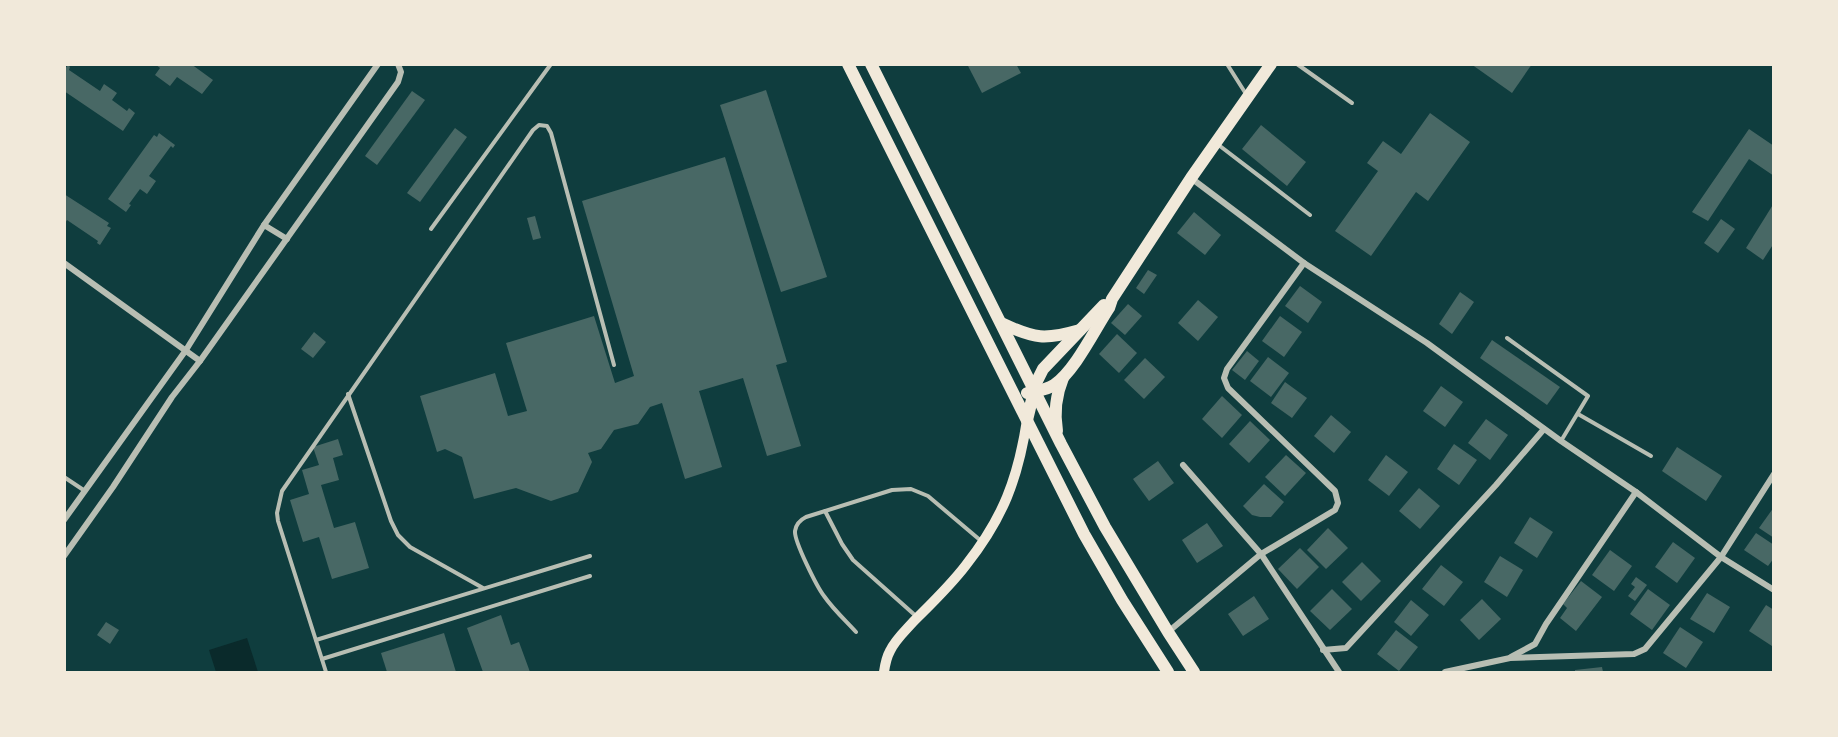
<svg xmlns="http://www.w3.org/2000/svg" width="1838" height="737" viewBox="0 0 1838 737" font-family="Poppins,sans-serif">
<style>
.water{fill:#0a2a2b}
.building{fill:#486865}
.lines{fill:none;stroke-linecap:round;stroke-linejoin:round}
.service{stroke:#b8beb3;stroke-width:4}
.minor{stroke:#b8beb3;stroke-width:6}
.secondary{stroke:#f1e9da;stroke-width:10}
.primary{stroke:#f1e9da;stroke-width:12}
</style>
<rect width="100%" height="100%" fill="#0f3d3e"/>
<!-- water -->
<path class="water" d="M247 638 258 672H216L209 650Z"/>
<!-- building -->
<g class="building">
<path d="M155 64H191L213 80 202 94 177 77 170 86 155 75 160 68Z"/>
<path d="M967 64H1016L1021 73 982 93Z"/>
<path d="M1471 64H1532L1512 93Z"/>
<path d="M68 65 70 67 69 70 100 91 104 84 117 93 112 100 127 111 129 108 135 113 123 131 64 91V70Z"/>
<path d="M766 90 827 277 781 292 720 105Z"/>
<path d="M412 91 425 100 377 165 365 156Z"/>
<path d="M1430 113 1470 142 1428 201 1416 192 1371 256 1335 231 1378 171 1367 163 1383 141 1401 154Z"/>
<path d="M1261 125 1306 162 1287 186 1242 149Z"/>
<path d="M455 128 467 137 420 202 407 193Z"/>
<path d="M1749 129 1774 146V176L1749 159 1708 221 1692 212Z"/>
<path d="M159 133 175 145 173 148 171 146 149 176 156 181 147 194 140 189 129 204 131 205 126 212 108 199 154 135 157 137Z"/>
<path d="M725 157 787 362 776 365 801 446 767 456 743 378 699 391 722 467 685 479 662 403 650 407 638 424 614 430 601 449 588 453 592 462 578 492 551 501 516 488 474 499 462 457 445 449 437 452 420 396 495 373 508 416 527 411 506 343 594 316 615 383 634 376 582 201Z"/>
<path d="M64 194 109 223 107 226 111 228 100 245 97 243 98 241 67 220 64 225Z"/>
<path d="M1774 203V243L1763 260 1746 248Z"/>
<path d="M1194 212 1221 235 1205 255 1177 233Z"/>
<path d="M535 216 541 238 533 240 527 218Z"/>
<path d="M1721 219 1735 229 1718 253 1704 243Z"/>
<path d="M1148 270 1157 275 1144 294 1136 288Z"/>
<path d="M1300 286 1322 302 1308 323 1285 306Z"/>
<path d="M1460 292 1474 302 1452 334 1439 324Z"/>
<path d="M1198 300 1218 317 1198 341 1178 323Z"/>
<path d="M1128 304 1142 316 1125 335 1111 323Z"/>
<path d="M1280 316 1302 332 1284 357 1262 341Z"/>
<path d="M314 332 326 342 313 358 301 349Z"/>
<path d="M1117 334 1137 353 1119 373 1099 354Z"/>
<path d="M1492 340 1560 387 1547 405 1480 358Z"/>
<path d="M1247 351 1259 361 1245 380 1232 370Z"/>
<path d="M1268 357 1289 373 1271 397 1250 381Z"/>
<path d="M1145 358 1165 377 1144 399 1124 380Z"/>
<path d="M1285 382 1307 398 1292 418 1271 403Z"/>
<path d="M1441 386 1463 402 1445 427 1423 411Z"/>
<path d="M1222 396 1242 415 1222 438 1202 419Z"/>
<path d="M1331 415 1351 432 1334 453 1314 436Z"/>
<path d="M1486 419 1508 435 1490 460 1468 443Z"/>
<path d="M1250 421 1270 440 1249 463 1229 444Z"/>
<path d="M338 439 343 455 333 458 339 480 321 485 334 528 355 522 369 568 332 579 319 537 303 542 290 500 309 494 302 470 319 465 313 447Z"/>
<path d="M1454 444 1477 460 1459 485 1437 469Z"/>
<path d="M1677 447 1722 476 1706 501 1662 471Z"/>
<path d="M1286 455 1306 473 1285 496 1265 477Z"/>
<path d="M1386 455 1408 472 1389 496 1368 480Z"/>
<path d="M1158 461 1174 483 1149 501 1133 479Z"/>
<path d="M1264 484 1284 502 1271 517H1260L1252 515 1243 506Z"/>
<path d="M1419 488 1440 506 1420 529 1399 511Z"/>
<path d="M1774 507V538L1759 528Z"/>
<path d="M1530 517 1553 532 1537 558 1514 543Z"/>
<path d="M1207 523 1223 546 1197 563 1182 540Z"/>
<path d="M1328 528 1348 548 1326 569 1307 550Z"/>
<path d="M1756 533 1774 545V558L1768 566 1744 550Z"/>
<path d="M1673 542 1695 558 1677 583 1655 567Z"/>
<path d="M1300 548 1319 567 1297 589 1278 569Z"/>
<path d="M1610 550 1632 566 1614 591 1592 575Z"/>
<path d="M1500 556 1523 570 1507 597 1484 582Z"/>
<path d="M1362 562 1381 581 1361 601 1342 582Z"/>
<path d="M1441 565 1463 582 1444 606 1422 589Z"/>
<path d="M1636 577 1647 585 1635 601 1628 596 1635 587 1631 584Z"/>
<path d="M1581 581 1602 597 1576 631 1560 618 1567 608 1563 604Z"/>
<path d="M1332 589 1352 609 1330 630 1310 611Z"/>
<path d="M1648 589 1670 605 1652 630 1630 614Z"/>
<path d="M1707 593 1730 607 1714 633 1690 619Z"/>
<path d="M1254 596 1269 619 1243 636 1228 614Z"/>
<path d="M1482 599 1501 619 1479 640 1460 620Z"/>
<path d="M1411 600 1429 615 1411 636 1394 622Z"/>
<path d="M1766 605 1774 610 1772 646 1749 631Z"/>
<path d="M501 615 511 645 519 642 530 672H483L467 628Z"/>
<path d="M106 622 119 630 110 644 97 635Z"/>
<path d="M1680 627 1703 642 1686 668 1663 653Z"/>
<path d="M1396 630 1418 647 1399 671 1377 654Z"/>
<path d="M444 633 456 672H387L381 653Z"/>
<path d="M1602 667 1603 672H1575V670Z"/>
</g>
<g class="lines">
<!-- service -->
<g class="service">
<path d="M1227 64 1246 94"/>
<path d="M1297 64 1352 103"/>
<path d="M1216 143 1310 215"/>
<path d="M431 229 551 64"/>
<path d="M1507 338 1588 396 1561 441"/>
<path d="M348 394 391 521 398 535 410 547 483 588"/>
<path d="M1578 414 1651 456"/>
<path d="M64 477 85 491"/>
<path d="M825 511 842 544 853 560 917 617"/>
<path d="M856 632C845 620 833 609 824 596 817 587 794 541 795 531 796 524 800 520 806 517L892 490 911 489 928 496 980 540"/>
<path d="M316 640 590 556"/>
<path d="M322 659 590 576"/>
<path d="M326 672 278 521 277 513 282 491 533 130 539 125 547 126 551 133 614 365"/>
</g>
<!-- minor -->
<g class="minor">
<path d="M1191 178 1304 263 1427 343 1561 441 1636 492 1721 557 1774 590"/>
<path d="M264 225 287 239"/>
<path d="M64 263 200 361"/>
<path d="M1183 465 1261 554 1339 672"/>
<path d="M64 520 186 350 264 225 378 64"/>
<path d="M64 556 113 487 172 397 200 361 398 82 401 72 398 64"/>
<path d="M1168 632 1261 554 1335 510 1338 503 1335 491 1228 388 1224 378 1227 369 1304 263"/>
<path d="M1323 650 1346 648 1496 485 1544 429"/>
<path d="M1511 657 1535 644 1546 624 1636 492"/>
<path d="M1445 672 1510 658 1634 654 1645 649 1721 557 1774 474"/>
</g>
<!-- secondary -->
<path class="secondary" d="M884 672C885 665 886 658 890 651 895 640 905 631 913 622 931 604 950 586 966 565 1003 518 1018 479 1027 420"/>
<!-- primary -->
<g class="primary">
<path d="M848 64 1084 534 1122 600 1168 672"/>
<path d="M871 64 1061 444 1105 527 1168 632 1194 672"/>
<path d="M1001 323C1035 339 1045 340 1080 330"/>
<path d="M1027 393C1036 391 1047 390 1054 385 1075 371 1095 329 1109 308L1112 299 1191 178 1271 64"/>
<path d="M1027 420 1036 383 1043 369 1104 305"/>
<path d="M1057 431C1054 413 1056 395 1063 378"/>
</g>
</g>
<!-- border -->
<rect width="1838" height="737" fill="none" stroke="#f1e9da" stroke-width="132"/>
</svg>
